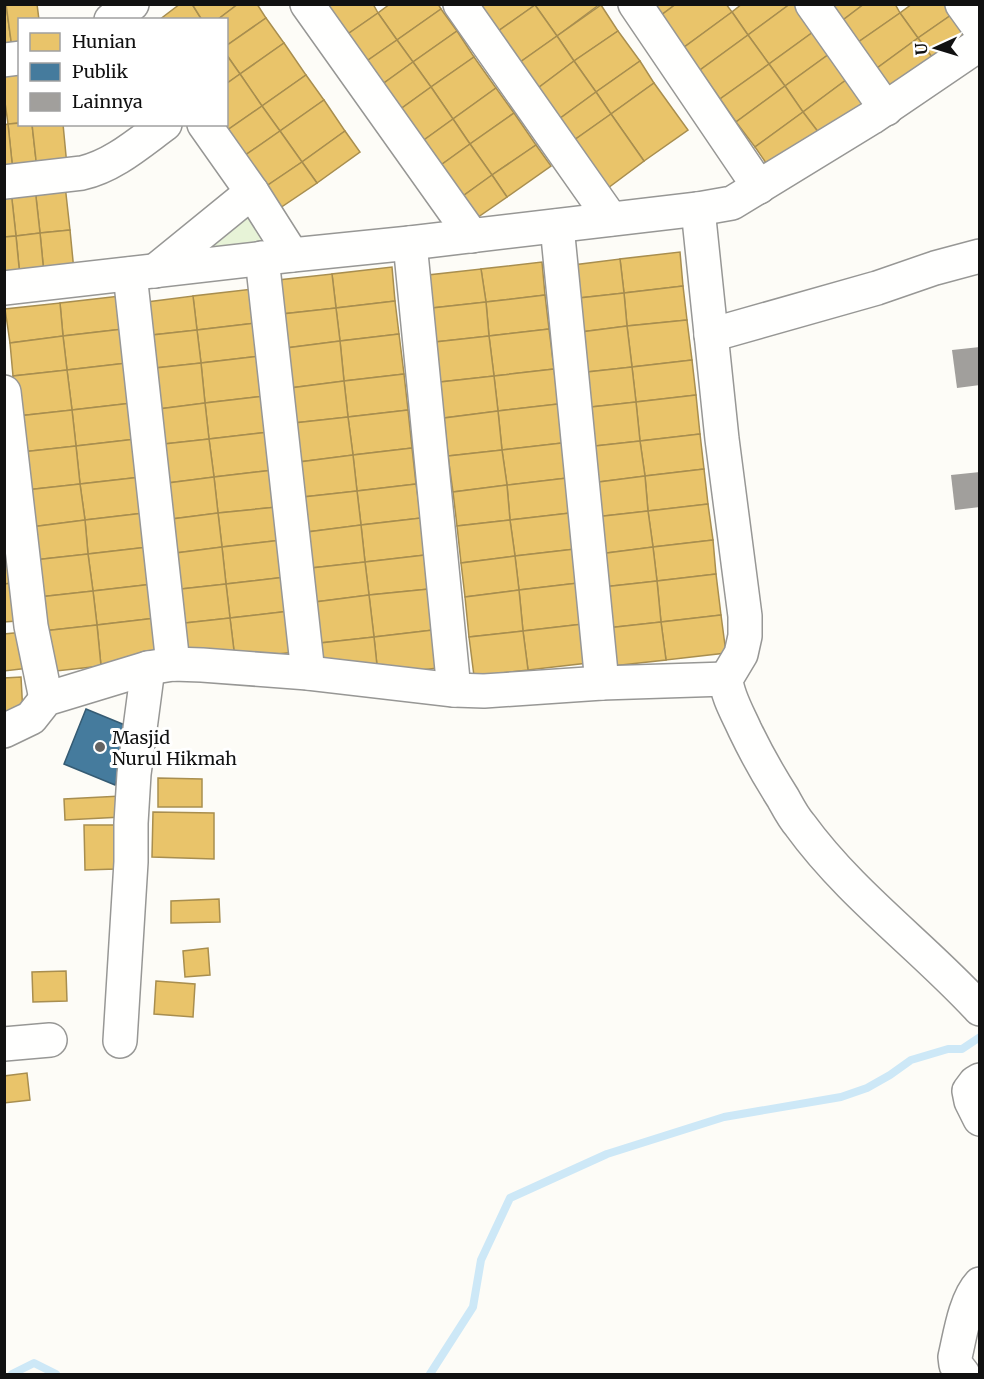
<svg xmlns="http://www.w3.org/2000/svg" width="984" height="1379" viewBox="0 0 984 1379" font-family="Merriweather,serif">
<style>
.green{fill:#e7f3d7}
.homes{fill:#e9c46a;stroke:#a88e4f;stroke-width:1.5}
.public{fill:#457b9d;stroke:#355b73;stroke-width:1.5}
.lines{fill:none;stroke-linecap:round;stroke-linejoin:round}
.stream{stroke:#cde8f7;stroke-width:8}
.building{fill:#a19f9c}
.minor-casing{stroke:#979795;stroke-width:36}
.minor{stroke:#fffffe;stroke-width:33}
.poi-dot{fill:#646362;stroke:#fff;stroke-width:2}
.labels{text-anchor:middle;dominant-baseline:central;stroke-width:6;stroke-linejoin:round;paint-order:stroke}
.poi-label{font-size:18px;fill:#111;stroke:#fff;text-anchor:start}
</style>
<rect width="100%" height="100%" fill="#fdfcf7"/>
<!-- green -->
<path class="green" d="M247 209 268 242 194 253Z"/>
<!-- homes -->
<g class="homes">
<path d="M4 4H6L12 48H4Z"/>
<path d="M6 4H37L39 20H20V47L12 48Z"/>
<path d="M180 4H192L202 20H159Z"/>
<path d="M192 4H238L217 20H202Z"/>
<path d="M238 4H257L266 18 226 46V20H217Z"/>
<path d="M322 4H373L378 13 342 38Z"/>
<path d="M390 4H438L441 9 397 40 378 13Z"/>
<path d="M482 4 535 5 494 34 477 9Z"/>
<path d="M600 4 557 36 535 5V4Z"/>
<path d="M652 4H676L660 16Z"/>
<path d="M676 4H726L732 12 683 48 660 16Z"/>
<path d="M742 4H790L748 35 732 12Z"/>
<path d="M790 4H804L820 27 769 64 748 35Z"/>
<path d="M825 4H864L839 23Z"/>
<path d="M864 4H895L900 13 854 45 839 23Z"/>
<path d="M912 4H948L954 13 918 38 900 13Z"/>
<path d="M535 5 557 36 516 65 494 34Z"/>
<path d="M601 5 618 31 574 61 557 36Z"/>
<path d="M441 9 457 31 413 62 397 40Z"/>
<path d="M732 12 748 35 700 70 683 48Z"/>
<path d="M378 13 397 40 361 65 342 38Z"/>
<path d="M900 13 918 38 873 71 854 45Z"/>
<path d="M954 13 972 39 937 64 918 38Z"/>
<path d="M266 18 284 43 240 74 226 54V46Z"/>
<path d="M820 27 836 49 785 86 769 64Z"/>
<path d="M457 31 474 57 431 87 413 62Z"/>
<path d="M618 31 640 61 596 92 574 61Z"/>
<path d="M748 35 769 64 720 99 700 70Z"/>
<path d="M557 36 574 61 534 91 516 65Z"/>
<path d="M918 38 937 64 891 97 873 71Z"/>
<path d="M397 40 413 62 377 88 361 65Z"/>
<path d="M284 43 306 75 262 106 240 74Z"/>
<path d="M836 49 854 74 803 112 785 86Z"/>
<path d="M226 54 240 74 226 84Z"/>
<path d="M474 57 496 88 453 119 431 87Z"/>
<path d="M574 61 596 92 555 122 534 91Z"/>
<path d="M640 61 654 83 611 114 596 92Z"/>
<path d="M413 62 431 87 395 113 377 88Z"/>
<path d="M769 64 785 86 736 122 720 99Z"/>
<path d="M20 74V123L8 124 4 95V76Z"/>
<path d="M240 74 262 106 226 131 222 124H226V84Z"/>
<path d="M854 74 873 101 822 137 803 112Z"/>
<path d="M306 75 324 100 280 131 262 106Z"/>
<path d="M654 83 688 130 644 161 611 114Z"/>
<path d="M785 86 803 112 755 147 736 122Z"/>
<path d="M431 87 453 119 417 145 395 113Z"/>
<path d="M496 88 514 113 470 144 453 119Z"/>
<path d="M596 92 611 114 570 143 555 122Z"/>
<path d="M324 100 345 131 302 162 280 131Z"/>
<path d="M262 106 280 131 244 156 226 131Z"/>
<path d="M803 112 822 137 773 173 755 147Z"/>
<path d="M514 113 536 145 492 175 470 144Z"/>
<path d="M611 114 644 161 604 191 570 143Z"/>
<path d="M453 119 470 144 434 170 417 145Z"/>
<path d="M20 123V124H32L37 169 13 172 8 124Z"/>
<path d="M8 124 13 172 4 173V125Z"/>
<path d="M32 124H63L67 166 37 169Z"/>
<path d="M280 131 302 162 265 187 244 156Z"/>
<path d="M345 131 360 152 317 183 302 162Z"/>
<path d="M470 144 492 175 456 201 434 170Z"/>
<path d="M536 145 551 166 507 197 492 175Z"/>
<path d="M302 162 317 183 280 208 265 187Z"/>
<path d="M492 175 507 197 471 222 456 201Z"/>
<path d="M65 185 70 230 40 233 35 188Z"/>
<path d="M35 188 40 233 16 236 11 191Z"/>
<path d="M11 191 16 236 4 237V192Z"/>
<path d="M70 230 74 271 44 274 40 233Z"/>
<path d="M40 233 44 274 20 277 16 236Z"/>
<path d="M16 236 20 277 4 279V237Z"/>
<path d="M680 252 683 286 624 293 620 259Z"/>
<path d="M620 259 624 293 570 299 565 266Z"/>
<path d="M542 262 545 295 486 302 481 269Z"/>
<path d="M392 267 395 301 336 308 332 274Z"/>
<path d="M481 269 486 302 432 308 428 275Z"/>
<path d="M332 274 336 308 282 314 278 280Z"/>
<path d="M683 286 687 320 627 326 624 293Z"/>
<path d="M253 289 256 323 197 330 193 296Z"/>
<path d="M624 293 627 326 573 333 570 299Z"/>
<path d="M545 295 549 329 489 336 486 302Z"/>
<path d="M120 296 123 329 63 336 60 303Z"/>
<path d="M193 296 197 330 143 336 139 303Z"/>
<path d="M395 301 399 334 340 341 336 308Z"/>
<path d="M486 302 489 336 435 342 432 308Z"/>
<path d="M60 303 63 336 10 343 5 309Z"/>
<path d="M336 308 340 341 286 348 282 314Z"/>
<path d="M687 320 692 360 632 367 627 326Z"/>
<path d="M256 323 261 356 201 363 197 330Z"/>
<path d="M627 326 632 367 578 373 573 333Z"/>
<path d="M123 329 127 363 67 370 63 336Z"/>
<path d="M549 329 554 369 494 376 489 336Z"/>
<path d="M197 330 201 363 146 369 143 336Z"/>
<path d="M399 334 404 374 344 381 340 341Z"/>
<path d="M63 336 67 370 13 376 10 343Z"/>
<path d="M489 336 494 376 440 382 435 342Z"/>
<path d="M340 341 344 381 290 388 286 348Z"/>
<path d="M261 356 265 396 205 403 201 363Z"/>
<path d="M692 360 696 395 636 402 632 367Z"/>
<path d="M127 363 132 403 72 410 67 370Z"/>
<path d="M201 363 205 403 151 410 146 369Z"/>
<path d="M632 367 636 402 582 408 578 373Z"/>
<path d="M554 369 558 404 498 411 494 376Z"/>
<path d="M67 370 72 410 18 416 13 376Z"/>
<path d="M404 374 408 410 348 417 344 381Z"/>
<path d="M494 376 498 411 444 418 440 382Z"/>
<path d="M344 381 348 417 294 423 290 388Z"/>
<path d="M696 395 700 434 640 441 636 402Z"/>
<path d="M265 396 269 432 209 439 205 403Z"/>
<path d="M636 402 640 441 586 447 582 408Z"/>
<path d="M132 403 136 439 76 446 72 410Z"/>
<path d="M205 403 209 439 155 445 151 410Z"/>
<path d="M558 404 562 443 502 450 498 411Z"/>
<path d="M72 410 76 446 22 452 18 416Z"/>
<path d="M408 410 412 448 353 455 348 417Z"/>
<path d="M498 411 502 450 448 456 444 418Z"/>
<path d="M348 417 353 455 299 462 294 423Z"/>
<path d="M269 432 274 470 214 477 209 439Z"/>
<path d="M700 434 704 469 645 476 640 441Z"/>
<path d="M136 439 141 477 80 484 76 446Z"/>
<path d="M209 439 214 477 160 484 155 445Z"/>
<path d="M640 441 645 476 591 483 586 447Z"/>
<path d="M562 443 567 478 507 485 502 450Z"/>
<path d="M76 446 80 484 26 490 22 452Z"/>
<path d="M412 448 416 484 357 491 353 455Z"/>
<path d="M502 450 507 485 453 492 448 456Z"/>
<path d="M353 455 357 491 303 497 299 462Z"/>
<path d="M704 469 708 504 648 511 645 476Z"/>
<path d="M274 470 277 507 218 513 214 477Z"/>
<path d="M645 476 648 511 595 517 591 483Z"/>
<path d="M141 477 144 513 85 520 80 484Z"/>
<path d="M214 477 218 513 164 520 160 484Z"/>
<path d="M567 478 570 513 510 520 507 485Z"/>
<path d="M80 484 85 520 31 527 26 490Z"/>
<path d="M416 484 421 518 361 525 357 491Z"/>
<path d="M507 485 510 520 457 526 453 492Z"/>
<path d="M357 491 361 525 307 532 303 497Z"/>
<path d="M708 504 713 540 653 547 648 511Z"/>
<path d="M277 507 282 540 222 547 218 513Z"/>
<path d="M648 511 653 547 599 554 595 517Z"/>
<path d="M144 513 148 547 88 554 85 520Z"/>
<path d="M218 513 222 547 168 554 164 520Z"/>
<path d="M570 513 575 549 515 556 510 520Z"/>
<path d="M421 518 425 555 365 562 361 525Z"/>
<path d="M85 520 88 554 34 560 31 527Z"/>
<path d="M510 520 515 556 461 563 457 526Z"/>
<path d="M361 525 365 562 311 568 307 532Z"/>
<path d="M282 540 286 577 226 584 222 547Z"/>
<path d="M713 540 716 574 657 581 653 547Z"/>
<path d="M148 547 153 584 93 591 88 554Z"/>
<path d="M222 547 226 584 172 590 168 554Z"/>
<path d="M653 547 657 581 603 587 599 554Z"/>
<path d="M8 549 13 583 4 584V550Z"/>
<path d="M575 549 578 583 519 590 515 556Z"/>
<path d="M88 554 93 591 39 597 34 560Z"/>
<path d="M425 555 429 589 369 595 365 562Z"/>
<path d="M515 556 519 590 465 597 461 563Z"/>
<path d="M365 562 369 595 315 602 311 568Z"/>
<path d="M716 574 721 615 661 622 657 581Z"/>
<path d="M286 577 290 611 230 618 226 584Z"/>
<path d="M657 581 661 622 607 628 603 587Z"/>
<path d="M13 583 17 621 4 622V584Z"/>
<path d="M578 583 583 624 523 631 519 590Z"/>
<path d="M153 584 156 618 97 625 93 591Z"/>
<path d="M226 584 230 618 176 624 172 590Z"/>
<path d="M429 589 433 630 374 637 369 595Z"/>
<path d="M519 590 523 631 469 637 465 597Z"/>
<path d="M93 591 97 625 43 631 39 597Z"/>
<path d="M369 595 374 637 320 643 315 602Z"/>
<path d="M290 611 295 652 235 659 230 618Z"/>
<path d="M721 615 726 653 666 660 661 622Z"/>
<path d="M156 618 161 659 101 666 97 625Z"/>
<path d="M230 618 235 659 180 665 176 624Z"/>
<path d="M661 622 666 660 612 666 607 628Z"/>
<path d="M583 624 588 663 528 670 523 631Z"/>
<path d="M97 625 101 666 47 672 43 631Z"/>
<path d="M433 630 438 668 378 675 374 637Z"/>
<path d="M523 631 528 670 474 676 469 637Z"/>
<path d="M24 632 29 668 4 671V634Z"/>
<path d="M374 637 378 675 324 681 320 643Z"/>
<path d="M21 677 23 714 4 716V678Z"/>
<path d="M158 778 202 779V807H158Z"/>
<path d="M121 796 122 817 65 820 64 799Z"/>
<path d="M153 812 214 813V859L152 857Z"/>
<path d="M84 825H116V869L85 870Z"/>
<path d="M219 899 220 922 171 923V901Z"/>
<path d="M208 948 210 975 185 977 183 951Z"/>
<path d="M66 971 67 1001 33 1002 32 972Z"/>
<path d="M156 981 195 984 193 1017 154 1014Z"/>
<path d="M27 1073 30 1100 4 1103V1076Z"/>
</g>
<!-- public -->
<path class="public" d="M86 709 137 730 115 785 64 764Z"/>
<g class="lines">
<!-- stream -->
<g class="stream">
<path d="M12 1374 34 1363 56 1374"/>
<path d="M430 1374 473 1307 481 1260 510 1198 607 1154 724 1117 841 1097 867 1088 890 1075 911 1060 948 1049H962L980 1037"/>
</g>
</g>
<!-- building -->
<g class="building">
<path d="M980 347V385L957 388 952 350Z"/>
<path d="M980 472V507L955 510 951 475Z"/>
</g>
<g class="lines">
<!-- minor casing -->
<g class="minor-casing">
<g id="minor">
<path d="M307 4 472 236"/>
<path d="M460 4 611 219"/>
<path d="M635 4 759 187"/>
<path d="M812 4 886 109"/>
<path d="M962 4 980 29"/>
<path d="M111 20 132 4"/>
<path d="M4 60 20 58"/>
<path d="M204 124 252 192 292 255"/>
<path d="M4 182 82 173C113 166 139 143 165 124"/>
<path d="M698 209 722 439 745 616V636L741 654 726 679C727 696 738 714 745 730 756 753 769 776 783 798 788 807 793 817 800 825 850 894 922 946 980 1009"/>
<path d="M557 226 602 683"/>
<path d="M410 243 454 690"/>
<path d="M262 258 308 673"/>
<path d="M155 271 252 192"/>
<path d="M130 274 173 664"/>
<path d="M4 288 292 255 410 243 698 209 732 203 871 118 980 44"/>
<path d="M711 335 877 288 935 268 980 256"/>
<path d="M4 392 31 626 46 699"/>
<path d="M4 731 31 718 46 699 148 668 173 664 202 665 308 673 454 690 484 691 602 683 726 679"/>
<path d="M120 1041 131 862V823L134 774 148 668"/>
<path d="M4 1044 50 1040"/>
<path d="M980 1080 975 1083 969 1091 971 1101 980 1119"/>
<path d="M963 1374 956 1365 955 1357C960 1336 965 1300 980 1284"/>
</g>
</g>
<!-- minor -->
<use href="#minor" class="minor"/>
</g>
<!-- markers -->
<circle class="poi-dot" cx="100" cy="747" r="6"/>
<g class="labels">
<!-- poi labels -->
<g class="poi-label">
<text x="112" y="737">Masjid<tspan x="112" dy="21">Nurul Hikmah</tspan></text>
</g>
</g>
<!-- border -->
<rect width="984" height="1379" fill="none" stroke="#111111" stroke-width="12"/>
<!-- legend -->
<rect x="18" y="18" width="210" height="108" fill="#ffffff" stroke="#a0a0a0" stroke-width="1.5"/>
<rect x="30" y="33" width="30" height="18" fill="#e9c46a" stroke="#a0a0a0" stroke-width="1.5"/>
<text x="72" y="48" font-size="18" fill="#111111">Hunian</text>
<rect x="30" y="63" width="30" height="18" fill="#457b9d" stroke="#a0a0a0" stroke-width="1.5"/>
<text x="72" y="78" font-size="18" fill="#111111">Publik</text>
<rect x="30" y="93" width="30" height="18" fill="#a19f9c" stroke="#a0a0a0" stroke-width="1.5"/>
<text x="72" y="108" font-size="18" fill="#111111">Lainnya</text>
<!-- north arrow -->
<g transform="translate(936 48) rotate(266)" stroke="#ffffff" stroke-width="4.5" paint-order="stroke">
<path d="M0-4.5L10 22L0 15L-10 22Z" fill="#111111"/>
<text y="-9" font-size="16" font-weight="bold" text-anchor="middle" fill="#111111">U</text>
</g>
</svg>
